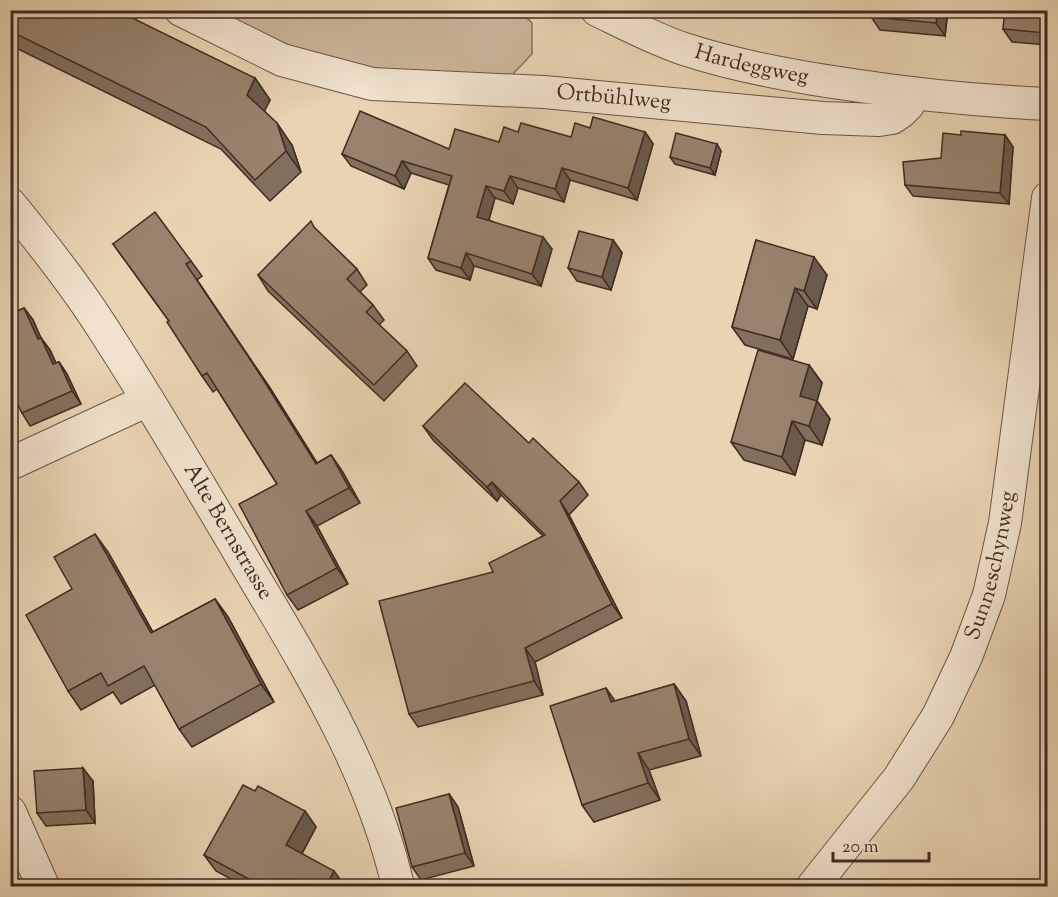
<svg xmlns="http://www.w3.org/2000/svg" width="1058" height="897" viewBox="0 0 1058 897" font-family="'Sorts Mill Goudy',serif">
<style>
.green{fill:#cbb69a;stroke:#86705e;stroke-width:1.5}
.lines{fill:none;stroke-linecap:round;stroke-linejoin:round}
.minor-casing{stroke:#6a5547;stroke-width:34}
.minor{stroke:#f0e2cd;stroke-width:32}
.wall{fill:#82705e;stroke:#402b23;stroke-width:1.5}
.shaded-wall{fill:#6a5b4c;stroke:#402b23;stroke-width:1.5}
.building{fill:#97826d;stroke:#402b23;stroke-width:1.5}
.labels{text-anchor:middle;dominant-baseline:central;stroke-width:4.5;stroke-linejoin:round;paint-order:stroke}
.street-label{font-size:22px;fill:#402b23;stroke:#f0e2cd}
</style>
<rect width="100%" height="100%" fill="#e8d3b2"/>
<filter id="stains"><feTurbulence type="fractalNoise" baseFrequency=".00333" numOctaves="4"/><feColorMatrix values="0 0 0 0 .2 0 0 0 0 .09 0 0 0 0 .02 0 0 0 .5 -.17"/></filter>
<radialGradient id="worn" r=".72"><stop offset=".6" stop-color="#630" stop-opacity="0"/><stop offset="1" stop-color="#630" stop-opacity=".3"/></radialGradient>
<!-- green -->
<path class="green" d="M207 11H520L532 23V54L509 78 372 74 285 51Z"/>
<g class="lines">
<!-- minor casing -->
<g class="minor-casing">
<g id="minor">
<path id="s1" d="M181 10 282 60 372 84 544 92 823 118 879 120 892 118 901 112 908 105 912 94"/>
<path id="s2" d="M597 10C626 24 654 39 684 49 739 67 796 77 853 85 918 95 982 101 1048 104"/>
<path id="s3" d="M10 204C42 243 73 282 100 324 149 399 194 476 239 552 302 659 370 764 398 886"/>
<path d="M10 464 148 400"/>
<path d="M10 812 43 886"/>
<path id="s4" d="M813 886 899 778 938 716 966 657 989 595 1005 523 1048 198"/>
</g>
</g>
<!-- minor -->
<use href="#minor" class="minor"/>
</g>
<!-- wall -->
<g class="wall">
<path d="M10 10 255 78 270 100 264 111 292 145 301 172 270 201 221 149 10 45Z"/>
<path d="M948 10 945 36 880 30 871 17Z"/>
<path d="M1047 10V45L1012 42 1003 29Z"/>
<path d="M590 128 645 132 653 144 637 200 570 180 564 202 518 188 513 204 495 198 489 220 552 249 541 286 474 266 470 280 436 270 428 258 449 185 411 173 404 189 351 166 342 154 449 149 499 142 518 132 571 137Z"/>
<path d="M1005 135 1013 147 1009 204 913 196 905 185 941 158Z"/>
<path d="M717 144 721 151 715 175 675 164 670 157Z"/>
<path d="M321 235 357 269 367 285 360 292 373 305 384 320 379 325 407 351 417 366 384 401 268 291 258 275Z"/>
<path d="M613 240 622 253 611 290 577 281 568 268Z"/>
<path d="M756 240 827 275 817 309 808 306 793 359 745 345 732 327Z"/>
<path d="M113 244 191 261 202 276 197 280 270 388 317 463 331 455 342 471 360 503 317 526 348 584 298 610 287 595 277 484 217 389 213 392 202 376 169 321Z"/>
<path d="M10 294 18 311 24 308 33 320 41 338 50 350 56 363 59 362 67 374 81 404 30 426 22 413 15 398 10 400Z"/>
<path d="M809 365 822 383 817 401 830 419 822 445 805 440 795 475 744 460 731 442Z"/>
<path d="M423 426 529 443 579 482 588 495 569 515 622 618 535 662 543 695 418 727 409 714 493 572 543 536 501 495 497 501 433 440Z"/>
<path d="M108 552 153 632 215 599 228 617 274 702 192 747 179 729 155 685 121 704 113 692 81 710 68 691 72 589Z"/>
<path d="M674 684 686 701 701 756 649 770 660 800 594 822 582 805 615 701Z"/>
<path d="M93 781 95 823 46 826 37 813Z"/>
<path d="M255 791 305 811 316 827 302 854 345 886H244L216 871 204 855Z"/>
<path d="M449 794 458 807 474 866 421 880 412 867Z"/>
</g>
<!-- shaded-wall -->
<g class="shaded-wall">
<path d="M938 10H948L945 36 936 23Z"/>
<path d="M255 78 270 100 262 116 247 95Z"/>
<path d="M277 123 292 145 301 172 286 151Z"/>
<path d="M645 132 653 144 637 200 628 188Z"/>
<path d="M1005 135 1013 147 1009 204 1000 193Z"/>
<path d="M717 144 721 151 715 175 710 168Z"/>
<path d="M402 161 411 173 404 189 395 176Z"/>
<path d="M562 168 570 180 564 202 555 189Z"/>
<path d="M510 176 518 188 513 204 504 191Z"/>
<path d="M486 186 495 198 486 229 477 217Z"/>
<path d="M543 237 552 249 541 286 532 274Z"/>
<path d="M613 240 622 253 611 290 602 277Z"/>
<path d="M466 253 474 266 470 280 461 268Z"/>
<path d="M814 257 827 275 817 309 804 291Z"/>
<path d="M197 280 270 388 327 479 316 464Z"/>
<path d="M795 288 808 306 793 359 780 340Z"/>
<path d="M10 294 24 324 15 312 10 301Z"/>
<path d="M24 308 33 320 47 352 38 339Z"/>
<path d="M41 338 50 350 62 377 53 364Z"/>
<path d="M59 362 67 374 81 404 72 391Z"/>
<path d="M809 365 822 383 817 401 830 419 822 445 809 426 800 396Z"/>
<path d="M792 421 805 440 795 475 782 457Z"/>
<path d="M331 455 342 471 360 503 349 488Z"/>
<path d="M492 482 501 495 497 501 487 487Z"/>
<path d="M560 501 569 515 622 618 612 604Z"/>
<path d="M306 511 317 526 348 584 337 568Z"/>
<path d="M95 534 108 552 164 652 151 633Z"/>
<path d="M215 599 228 617 274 702 261 684Z"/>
<path d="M525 648 535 662 543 695 534 681Z"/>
<path d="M674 684 686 701 701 756 689 739Z"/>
<path d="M606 688 618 705 611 702Z"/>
<path d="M638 753 649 770 660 800 648 783Z"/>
<path d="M83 768 93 781 95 823 86 810Z"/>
<path d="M449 794 458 807 474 866 465 853Z"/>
<path d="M305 811 316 827 297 862 286 845Z"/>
<path d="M334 871 345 886H326Z"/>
</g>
<!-- building -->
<g class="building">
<path d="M10 10H116L255 78 247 95 277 123 286 151 255 180 206 127 10 31Z"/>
<path d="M871 10H938L936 23 871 17Z"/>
<path d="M1005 10H1047V33L1003 29Z"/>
<path d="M360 111 449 149 455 129 499 142 504 127 518 132 521 123 571 137 575 123 590 128 593 117 645 132 628 188 562 168 555 189 510 176 504 191 486 186 477 217 543 237 532 274 466 253 461 268 428 258 452 176 402 161 395 176 342 154Z"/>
<path d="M961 131 1005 135 1000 193 905 185 903 162 941 158 943 133 961 135Z"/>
<path d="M676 133 717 144 710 168 670 157Z"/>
<path d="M155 212 191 261 186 264 259 373 316 464 331 455 349 488 306 511 337 568 287 595 239 504 277 484 207 373 202 376 167 322 169 321 113 244Z"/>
<path d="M311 221 314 227 357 269 347 279 373 305 366 312 407 351 374 385 258 275Z"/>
<path d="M579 231 613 240 602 277 568 268Z"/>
<path d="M756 240 814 257 804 291 795 288 780 340 732 327Z"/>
<path d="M10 301 15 312 24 308 38 339 41 338 53 364 59 362 72 391 22 413 10 389Z"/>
<path d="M758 350 809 365 800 396 817 401 809 426 792 421 782 457 731 442Z"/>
<path d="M465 383 529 443 533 438 579 482 560 501 612 604 525 648 534 681 409 714 379 601 493 572 489 563 545 535 492 482 487 487 423 426Z"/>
<path d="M95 534 151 633 215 599 261 684 179 729 144 666 108 686 101 673 68 691 26 615 72 589 54 557Z"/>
<path d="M674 684 689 739 638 753 648 783 582 805 550 706 606 688 611 702Z"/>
<path d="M83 768 86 810 37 813 34 771Z"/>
<path d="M243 785 255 791 258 786 305 811 286 845 334 871 326 886H262L204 855Z"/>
<path d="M449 794 465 853 412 867 396 808Z"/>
</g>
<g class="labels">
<!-- street labels -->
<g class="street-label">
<text stroke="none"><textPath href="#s2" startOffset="165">Hardeggweg</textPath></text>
<text stroke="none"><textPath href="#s1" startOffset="448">Ortbühlweg</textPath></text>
<text stroke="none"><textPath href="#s3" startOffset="394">Alte Bernstrasse</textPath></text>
<text stroke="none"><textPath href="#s4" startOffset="372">Sunneschynweg</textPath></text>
</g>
</g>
<!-- margin -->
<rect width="1058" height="897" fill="none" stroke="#e8d3b2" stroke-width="36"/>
<rect x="12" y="12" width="1034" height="873" fill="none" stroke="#402b23" stroke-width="3"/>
<rect x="18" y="18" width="1022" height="861" fill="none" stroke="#402b23" stroke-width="1.5"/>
<!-- scale -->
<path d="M833 852v9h96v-9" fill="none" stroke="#402b23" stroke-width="3"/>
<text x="842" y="852" font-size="18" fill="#402b23" stroke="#f0e2cd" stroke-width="4.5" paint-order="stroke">20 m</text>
<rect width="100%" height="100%" filter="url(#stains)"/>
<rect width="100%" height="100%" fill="url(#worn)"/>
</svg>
